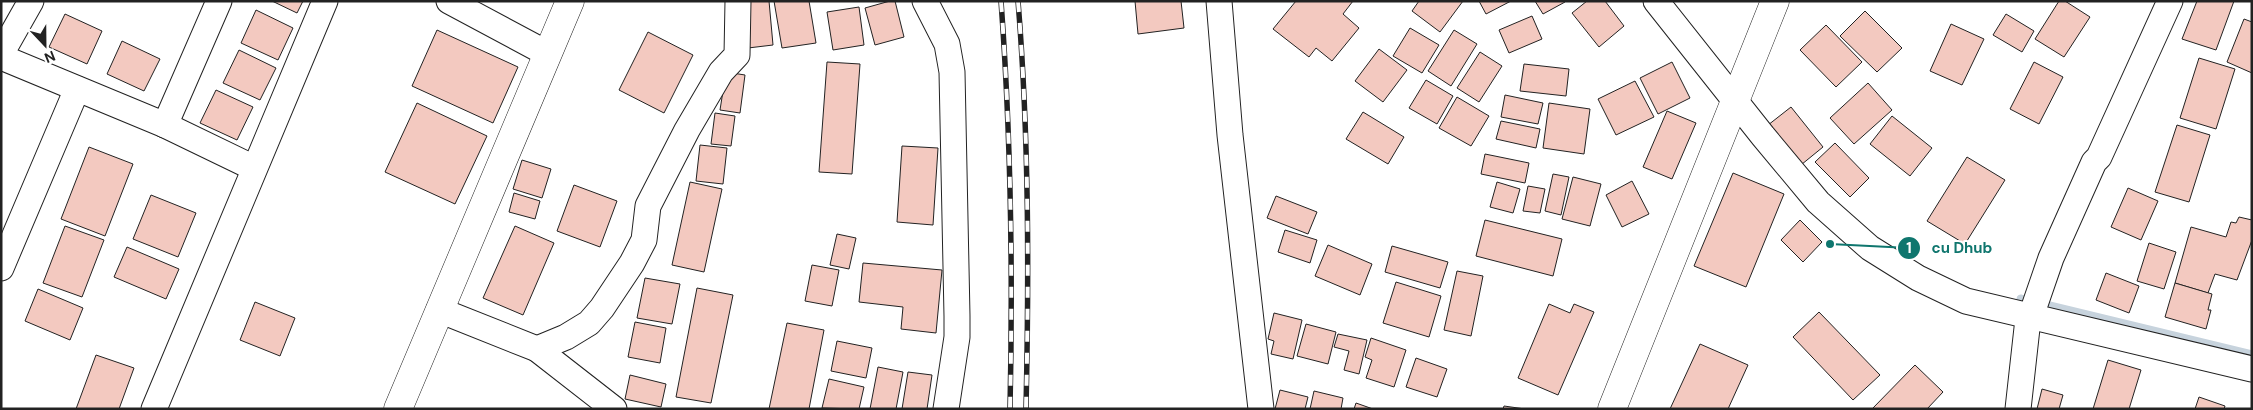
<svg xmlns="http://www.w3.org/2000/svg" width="2253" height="410" viewBox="0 0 2253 410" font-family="'DM Sans',sans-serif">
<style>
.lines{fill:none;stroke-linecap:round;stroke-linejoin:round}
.stream{stroke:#c7d3dd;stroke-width:9}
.building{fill:#f3c9c0;stroke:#222}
.street-casing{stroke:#222;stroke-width:27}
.secondary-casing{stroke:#222;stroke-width:29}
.street{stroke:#fff;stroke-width:25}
.secondary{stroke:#fff;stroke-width:28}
.rail-casing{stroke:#222;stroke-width:5.5}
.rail{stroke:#fff;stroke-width:4;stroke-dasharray:11;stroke-linecap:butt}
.leader{fill:none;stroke:#0f766e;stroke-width:2}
.callout-dot{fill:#0f766e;stroke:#fff;stroke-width:2}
.mark-label{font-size:15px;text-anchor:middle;font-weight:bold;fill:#fff}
.callout-label{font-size:15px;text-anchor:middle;font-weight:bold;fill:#0f766e;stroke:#fff;stroke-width:4;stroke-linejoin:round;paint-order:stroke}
</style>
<rect width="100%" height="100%" fill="#fff"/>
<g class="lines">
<!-- stream -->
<path class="stream" d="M2019 312 2021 299 2252 355"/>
</g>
<!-- building -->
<g class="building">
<path d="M272 1H303L297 13Z"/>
<path d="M743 1H769L773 45 748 48Z"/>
<path d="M774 1H809L816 43 782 48Z"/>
<path d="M890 1H895L904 37 875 45 865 8Z"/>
<path d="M1135 1H1181L1184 28 1138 34Z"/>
<path d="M1296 1H1353L1343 14 1359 28 1332 61 1316 48 1309 57 1273 29Z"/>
<path d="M1419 1H1463L1440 32 1412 11Z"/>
<path d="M1479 1H1511L1486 14Z"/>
<path d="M1535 1H1564L1565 2 1543 14Z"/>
<path d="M1587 1H1605L1624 26 1599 47 1572 13Z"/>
<path d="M2059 1H2065L2090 17 2064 57 2035 39Z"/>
<path d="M2197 1H2234L2216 50 2182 39Z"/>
<path d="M859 7 864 45 833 50 827 12Z"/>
<path d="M256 10 293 28 278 60 241 43Z"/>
<path d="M1865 11 1902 48 1877 72 1840 36Z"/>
<path d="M65 14 102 31 87 64 49 47Z"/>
<path d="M2006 14 2034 31 2022 52 1993 35Z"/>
<path d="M1532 16 1542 39 1509 53 1499 30Z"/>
<path d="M2244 19 2252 22V73L2227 62Z"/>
<path d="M1951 24 1984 39 1962 85 1930 71Z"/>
<path d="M1826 25 1862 62 1836 87 1800 50Z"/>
<path d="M1410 28 1439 45 1422 73 1393 56Z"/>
<path d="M437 30 518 67 493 123 412 86Z"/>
<path d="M1454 30 1477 44 1451 86 1428 71Z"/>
<path d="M648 32 693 55 664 113 619 90Z"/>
<path d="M122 41 160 59 144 91 107 74Z"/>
<path d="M1379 49 1407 70 1383 102 1355 81Z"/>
<path d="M239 50 276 68 260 100 223 83Z"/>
<path d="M1480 52 1502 66 1479 102 1457 88Z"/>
<path d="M2199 58 2235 69 2216 129 2180 118Z"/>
<path d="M827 62 860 64 852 174 819 172Z"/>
<path d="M1672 62 1690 98 1658 114 1640 78Z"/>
<path d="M2034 62 2063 77 2039 124 2010 109Z"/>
<path d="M1524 64 1569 69 1566 96 1520 91Z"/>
<path d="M726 72 745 75 740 113 720 110Z"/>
<path d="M1426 80 1453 96 1437 124 1409 108Z"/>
<path d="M1635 81 1654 117 1616 135 1598 99Z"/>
<path d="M1868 83 1892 110 1854 144 1830 118Z"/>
<path d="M216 90 253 107 237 140 200 123Z"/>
<path d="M1505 95 1543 103 1538 124 1501 117Z"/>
<path d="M1457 97 1489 116 1471 146 1439 128Z"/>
<path d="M417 103 487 136 455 204 385 172Z"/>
<path d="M1549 103 1590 109 1584 154 1543 148Z"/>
<path d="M1791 107 1823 147 1796 169 1763 129Z"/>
<path d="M1667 111 1696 123 1672 179 1643 167Z"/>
<path d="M1363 112 1404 137 1388 164 1346 139Z"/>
<path d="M715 113 735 116 731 146 711 144Z"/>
<path d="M1892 116 1932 148 1910 176 1870 144Z"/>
<path d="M1501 121 1540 129 1536 148 1496 139Z"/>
<path d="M2177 125 2210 135 2189 202 2155 192Z"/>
<path d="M1835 143 1869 178 1850 197 1815 162Z"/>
<path d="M700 145 727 148 723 184 696 181Z"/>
<path d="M902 146 938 148 933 225 897 222Z"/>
<path d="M89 147 133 164 105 236 61 219Z"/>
<path d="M1485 154 1529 163 1525 183 1481 174Z"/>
<path d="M1967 157 2005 180 1965 244 1927 221Z"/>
<path d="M522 160 551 169 542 198 513 189Z"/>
<path d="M1733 173 1784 194 1746 287 1694 266Z"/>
<path d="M1553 174 1569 177 1561 215 1545 211Z"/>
<path d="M1573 177 1601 184 1590 226 1562 219Z"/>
<path d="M1632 181 1649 214 1622 227 1606 195Z"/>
<path d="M690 182 722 189 704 272 672 265Z"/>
<path d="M1497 182 1520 189 1513 213 1490 207Z"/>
<path d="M574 185 617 201 600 247 557 231Z"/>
<path d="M1528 186 1545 189 1540 213 1523 211Z"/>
<path d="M2128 188 2158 201 2141 240 2111 227Z"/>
<path d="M514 193 540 201 535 219 509 212Z"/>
<path d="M151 195 196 213 178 257 133 239Z"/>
<path d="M1276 196 1317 212 1308 234 1267 218Z"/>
<path d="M2239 217 2252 220V240L2237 280 2215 274 2208 293 2175 283 2191 227 2226 237 2231 222 2236 223Z"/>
<path d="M1485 220 1562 239 1553 276 1476 256Z"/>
<path d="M1800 220 1822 242 1803 262 1781 240Z"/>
<path d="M65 226 104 240 82 297 43 283Z"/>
<path d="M515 226 554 243 523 315 483 298Z"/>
<path d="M1285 230 1317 240 1310 263 1278 252Z"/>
<path d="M837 234 856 238 849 269 830 265Z"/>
<path d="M2149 243 2176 252 2164 289 2137 281Z"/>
<path d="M1328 245 1372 264 1360 295 1315 276Z"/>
<path d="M1392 246 1448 262 1440 288 1385 272Z"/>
<path d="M127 247 179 269 166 299 114 277Z"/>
<path d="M863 263 942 270 936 333 901 329 903 307 859 302Z"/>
<path d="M812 265 839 270 832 306 805 301Z"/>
<path d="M1457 271 1483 276 1471 336 1444 330Z"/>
<path d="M2106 273 2139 286 2129 313 2096 300Z"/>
<path d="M645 278 680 284 672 324 637 318Z"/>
<path d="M1396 282 1441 296 1429 337 1383 323Z"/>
<path d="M2175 283 2212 294 2208 310H2211L2206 329 2165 317Z"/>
<path d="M697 288 733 295 711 403 676 397Z"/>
<path d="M38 289 83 308 70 340 25 321Z"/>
<path d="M255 302 295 318 280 356 240 340Z"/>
<path d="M1549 304 1570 313 1574 304 1594 312 1558 395 1518 378Z"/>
<path d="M1819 312 1880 375 1853 400 1793 337Z"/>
<path d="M1274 313 1302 320 1293 359 1271 354 1274 341 1268 339Z"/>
<path d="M635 322 666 328 660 363 628 357Z"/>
<path d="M787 323 824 330 809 409H769Z"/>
<path d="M1306 324 1336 332 1328 364 1297 356Z"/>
<path d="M1338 334 1367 340 1359 374 1344 370 1349 351 1334 347Z"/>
<path d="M1371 338 1406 350 1394 387 1366 378 1372 360 1365 357Z"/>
<path d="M837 341 872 348 866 378 831 371Z"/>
<path d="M1700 344 1748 365 1728 409H1670Z"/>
<path d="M96 355 134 368 119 409H76Z"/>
<path d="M1416 358 1447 369 1437 397 1406 387Z"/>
<path d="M2108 360 2141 370 2129 409H2093Z"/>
<path d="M1915 365 1943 392 1927 409H1872Z"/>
<path d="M878 367 903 372 896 409H870Z"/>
<path d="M908 372 932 375 927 409H902Z"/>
<path d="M630 375 666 384 661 407 625 399Z"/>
<path d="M829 379 864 387 859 409 822 408Z"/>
<path d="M2042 389 2063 395 2059 409H2037Z"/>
<path d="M1280 390 1308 397 1305 409H1275Z"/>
<path d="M1314 391 1343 398 1341 409H1310Z"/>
<path d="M2199 397 2225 406 2224 409H2195Z"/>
<path d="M1356 403 1373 409H1354Z"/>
<path d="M1504 406 1525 409H1503Z"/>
</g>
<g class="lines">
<!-- street casing -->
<g class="street-casing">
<g id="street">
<path d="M449 1 548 54"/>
<path d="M925 1 947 44 952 72 957 316V337L946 409"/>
<path d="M1219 1 1230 135 1261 409"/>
<path d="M1656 1 1763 136 1818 202 1870 248 1918 278 1966 301 2252 369"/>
<path d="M1 54 31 1"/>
<path d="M1 57 165 125 254 168"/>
<path d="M165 125 219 1"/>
<path d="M1 268 77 89"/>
<path d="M439 310 537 349 614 409"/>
<path d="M537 349 566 337 589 323 602 308 632 263 644 240 648 206 687 130 721 72 737 55 738 1"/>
<path d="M154 409 325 1"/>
<path d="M2018 409 2027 328 2031 316 2051 258 2094 162 2099 157 2170 1"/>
</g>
</g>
<!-- secondary casing -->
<g class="secondary-casing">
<g id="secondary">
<path d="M398 409 570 1"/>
<path d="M1612 409 1775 1"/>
</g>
</g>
<!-- street -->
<use href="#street" class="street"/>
<!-- secondary -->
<use href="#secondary" class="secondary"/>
<!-- rail casing -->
<g class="rail-casing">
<g id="rail">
<path d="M1001 1C1011 137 1013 272 1010 409"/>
<path d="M1018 1C1029 137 1029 273 1026 409"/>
</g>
</g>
<!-- rail -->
<use href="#rail" class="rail"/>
</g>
<!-- callouts -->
<path class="leader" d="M1830 244L1909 248"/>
<g class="callout-dot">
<circle cx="1830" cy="244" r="5"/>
<circle cx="1909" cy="248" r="12"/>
</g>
<g class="mark-label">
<text x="1909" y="253">1</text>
</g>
<g class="callout-label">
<text x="1962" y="253">cu Dhub</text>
</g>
<!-- border -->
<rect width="2253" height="410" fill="none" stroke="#222222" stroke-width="5"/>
<!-- north arrow -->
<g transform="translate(45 45) rotate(158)" stroke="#ffffff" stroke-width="4" paint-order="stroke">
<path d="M0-4L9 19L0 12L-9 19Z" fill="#222222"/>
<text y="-8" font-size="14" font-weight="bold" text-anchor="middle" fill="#222222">N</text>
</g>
</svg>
